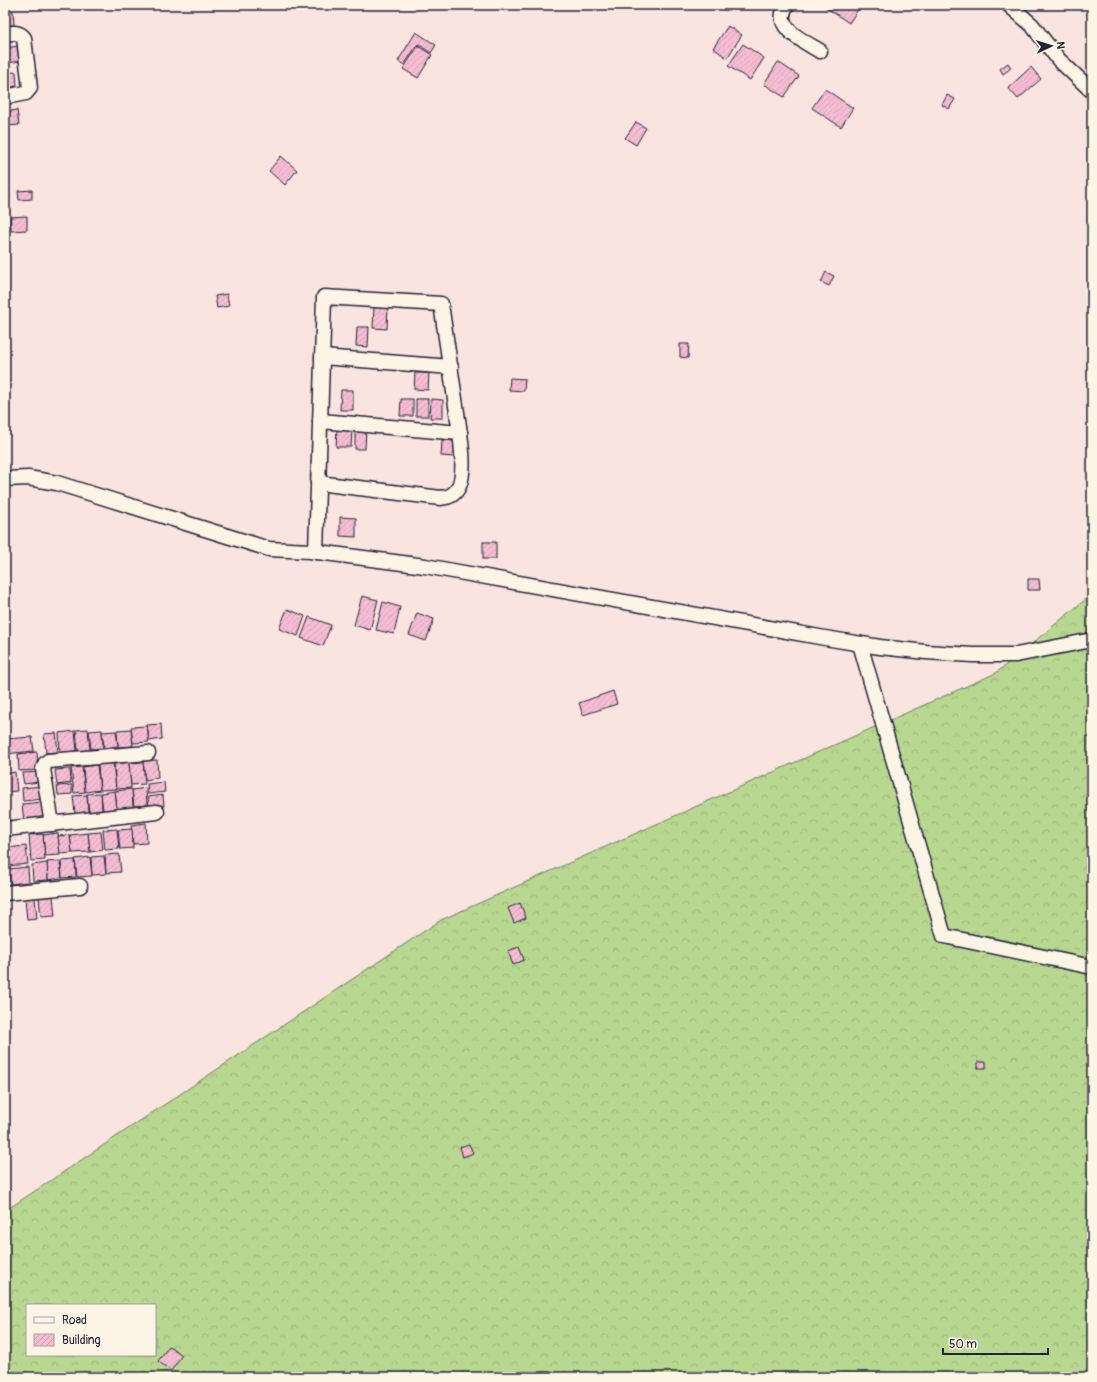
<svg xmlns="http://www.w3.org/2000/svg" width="1097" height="1382" viewBox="0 0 1097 1382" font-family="Pangolin,sans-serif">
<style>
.forest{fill:url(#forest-crowns);stroke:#6d7c66;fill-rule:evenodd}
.building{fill:url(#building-hatch);stroke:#22223b}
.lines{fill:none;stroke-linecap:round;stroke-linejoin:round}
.minor-casing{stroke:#22223b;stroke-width:17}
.minor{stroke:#fcf5e5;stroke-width:14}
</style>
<defs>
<pattern id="forest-crowns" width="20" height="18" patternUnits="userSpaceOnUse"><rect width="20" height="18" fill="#b8d790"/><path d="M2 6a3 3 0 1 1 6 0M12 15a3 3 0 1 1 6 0" fill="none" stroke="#9eb87d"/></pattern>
<pattern id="building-hatch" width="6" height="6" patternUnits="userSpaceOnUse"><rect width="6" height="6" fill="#f6bdd2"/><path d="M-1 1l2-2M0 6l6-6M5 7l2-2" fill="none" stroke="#d3a2b5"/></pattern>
</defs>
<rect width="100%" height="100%" fill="#fae4df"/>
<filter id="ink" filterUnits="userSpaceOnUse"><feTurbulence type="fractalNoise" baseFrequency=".025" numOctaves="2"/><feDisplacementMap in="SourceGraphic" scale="8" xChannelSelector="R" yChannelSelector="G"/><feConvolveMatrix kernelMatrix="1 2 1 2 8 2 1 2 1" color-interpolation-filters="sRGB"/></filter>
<g filter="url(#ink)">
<!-- forest -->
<path class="forest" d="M1092 594V1377H5V1211L441 920 996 673ZM27 1305H155V1355H27Z"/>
<!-- building -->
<g class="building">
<path d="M822 5H861L849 23Z"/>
<path d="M5 6 6 12 13 11 14 25 5 26Z"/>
<path d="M728 26 742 35 727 58 713 48Z"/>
<path d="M416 32 436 45 431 53 418 44 404 65 398 61Z"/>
<path d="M743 44 764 58 750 80 728 66Z"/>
<path d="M18 46 21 61 7 63 5 48Z"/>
<path d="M418 46 432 55 418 78 403 69Z"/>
<path d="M778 62 799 76 784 97 764 84Z"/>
<path d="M1008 63 1011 68 1003 74 1000 69Z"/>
<path d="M1031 67 1041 79 1018 99 1008 88Z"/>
<path d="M16 72 17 86 5 88V73Z"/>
<path d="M825 89 853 108 841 127 812 108Z"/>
<path d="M947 95 955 99 949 109 942 105Z"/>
<path d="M17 110 19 125 6 126 5 112Z"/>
<path d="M636 122 646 128 636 145 625 138Z"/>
<path d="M281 156 297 170 285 185 269 171Z"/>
<path d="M32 190V199L19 200 18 191Z"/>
<path d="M27 216V230L11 231 10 217Z"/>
<path d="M826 272 834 276 829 286 821 282Z"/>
<path d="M227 294 229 306 217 308 215 296Z"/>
<path d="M374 306H388L387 329 373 328Z"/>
<path d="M357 327H369L368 347 356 346Z"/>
<path d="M680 344H689L688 358 680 357Z"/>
<path d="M415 373H429L428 390 414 389Z"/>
<path d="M510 378 525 379 524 391 509 390Z"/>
<path d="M341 390H353V410H340Z"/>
<path d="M401 399H413V416H400Z"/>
<rect x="416" y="399" width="12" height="17"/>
<path d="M431 399 443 400V418H430Z"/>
<path d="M337 427 352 428 351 447H336Z"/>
<path d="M355 428 366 429 365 449H355Z"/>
<path d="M442 440 455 441 454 457 441 456Z"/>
<path d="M340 517 356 518V537L340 536Z"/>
<rect x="483" y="542" width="13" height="17"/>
<path d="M1028 579H1039L1040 590H1028Z"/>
<path d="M362 596 378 600 370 630 354 625Z"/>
<path d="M383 602 400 607 394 634 376 630Z"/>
<path d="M287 609 305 616 298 636 279 629Z"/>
<path d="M417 613 434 619 426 641 409 635Z"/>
<path d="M309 617 331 625 323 646 301 638Z"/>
<path d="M613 691 617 704 583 715 579 703Z"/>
<path d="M161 724 162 739 149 741 147 725Z"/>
<path d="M147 726 149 742 133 743 131 727Z"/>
<path d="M88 729 90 750 78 751 76 730Z"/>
<path d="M131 729 133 746 118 747 117 730Z"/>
<path d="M102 730 103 748 91 749 89 731Z"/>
<path d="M75 731 77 751 60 753 59 733Z"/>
<path d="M116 731 118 746 104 748 102 732Z"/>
<path d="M56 733 58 752 46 753 44 734Z"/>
<path d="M32 737 34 751 5 754V739Z"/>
<path d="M37 752 38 770 19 771 18 754Z"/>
<path d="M157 760 158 778 145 780 143 761Z"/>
<path d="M129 762 131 788 116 789 114 764Z"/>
<path d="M143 762 145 784 131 785 129 763Z"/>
<path d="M113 763 116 789 100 790 98 765Z"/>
<path d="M97 765 100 790 85 792 83 767Z"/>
<path d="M82 767 85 792 74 793 71 768Z"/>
<path d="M70 769 71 783 57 785 55 770Z"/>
<path d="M15 772 17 791 5 792V774Z"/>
<path d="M38 772 39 782 24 784 22 773Z"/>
<path d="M164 782 165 792 148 794 147 784Z"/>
<path d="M72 785V794L58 795 57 786Z"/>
<path d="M42 786 43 799 23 801 22 788Z"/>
<path d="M146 788 147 805 134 806 132 790Z"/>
<path d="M132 789 133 808 117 809 115 791Z"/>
<path d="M115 791 117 809 103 811 101 793Z"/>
<path d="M101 793 102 811 89 813 87 794Z"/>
<path d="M87 795 88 813 75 814 73 796Z"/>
<path d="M163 795 164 806 149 808 148 797Z"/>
<path d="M43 802 45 819 24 821 22 804Z"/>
<path d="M146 823 147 843 133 844 131 825Z"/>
<path d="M117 829 119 849 105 850 103 830Z"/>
<path d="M132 829 133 848 120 849 118 830Z"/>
<path d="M101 832 103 850 90 852 88 833Z"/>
<path d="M58 833 60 855 45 856 43 835Z"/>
<path d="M88 833 90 852 72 853 70 835Z"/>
<path d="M43 834 45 860 31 861 29 835Z"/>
<path d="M70 835 72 853 60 854 58 836Z"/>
<path d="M26 846 28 864 7 866 6 848Z"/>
<path d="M119 854 121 872 106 873 105 855Z"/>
<path d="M104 856 106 874 92 875 91 857Z"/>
<path d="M90 857 92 876 77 877 75 859Z"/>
<path d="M75 860 76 877 62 878 61 861Z"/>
<path d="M60 861 62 878 48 880 47 862Z"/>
<path d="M47 863 48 880 33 881 32 865Z"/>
<path d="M28 867 29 882 10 884 9 869Z"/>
<path d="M53 896 55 916 41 917 39 898Z"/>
<path d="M35 898 37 919 27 920 25 899Z"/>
<path d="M520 903 526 918 514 923 508 908Z"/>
<path d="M519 947 524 960 513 965 508 951Z"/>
<rect x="978" y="1062" width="8" height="6"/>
<path d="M469 1144 473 1153 463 1157 460 1147Z"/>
<path d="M169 1346 182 1355 171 1371 158 1361Z"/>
</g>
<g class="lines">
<!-- minor casing -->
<g class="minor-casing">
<g id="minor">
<path d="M787 5C771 28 804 41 820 51"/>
<path d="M1009 5 1032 25 1059 60 1092 91"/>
<path d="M5 34C12 33 19 31 24 38L30 88 26 93 5 97"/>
<path d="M322 357 451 367"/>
<path d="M5 479 28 478 57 483 269 549 310 551 425 566 825 638 880 647 926 652 972 655H1016L1092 640"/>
<path d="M318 483 441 498C446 497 450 497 453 494 467 484 462 448 460 433L320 421"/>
<path d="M316 552 324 297 441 304 460 433"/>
<path d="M860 644 944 936 1092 967"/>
<path d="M52 824 43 769 45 764 48 761 148 753"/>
<path d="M5 829 157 812"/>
<path d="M5 893 80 886"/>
</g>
</g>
<!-- minor -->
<use href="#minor" class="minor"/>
</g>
</g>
<!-- margin -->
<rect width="1097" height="1382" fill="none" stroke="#fcf5e5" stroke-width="20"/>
<rect x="10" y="10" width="1077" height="1362" fill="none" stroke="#22223b" stroke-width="1.5" filter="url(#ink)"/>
<!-- legend -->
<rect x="26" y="1304" width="130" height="52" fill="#fcf5e5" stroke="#a5a1a1"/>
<rect x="34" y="1317" width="20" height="6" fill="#fcf5e5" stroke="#a5a1a1"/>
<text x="62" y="1324" font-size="12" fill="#22223b">Road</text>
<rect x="34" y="1334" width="20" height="12" fill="url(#building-hatch)" stroke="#a5a1a1"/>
<text x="62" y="1344" font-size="12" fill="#22223b">Building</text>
<!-- north arrow -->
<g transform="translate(1051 46) rotate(86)" stroke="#fcf5e5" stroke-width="3" paint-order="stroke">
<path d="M0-3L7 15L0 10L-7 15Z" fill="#22223b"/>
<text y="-6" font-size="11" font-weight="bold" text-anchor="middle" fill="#22223b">N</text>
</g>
<!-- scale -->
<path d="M943 1348v6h105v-6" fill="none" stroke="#22223b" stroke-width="2"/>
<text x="949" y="1348" font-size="12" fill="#22223b" stroke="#fcf5e5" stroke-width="3" paint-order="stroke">50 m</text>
</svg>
